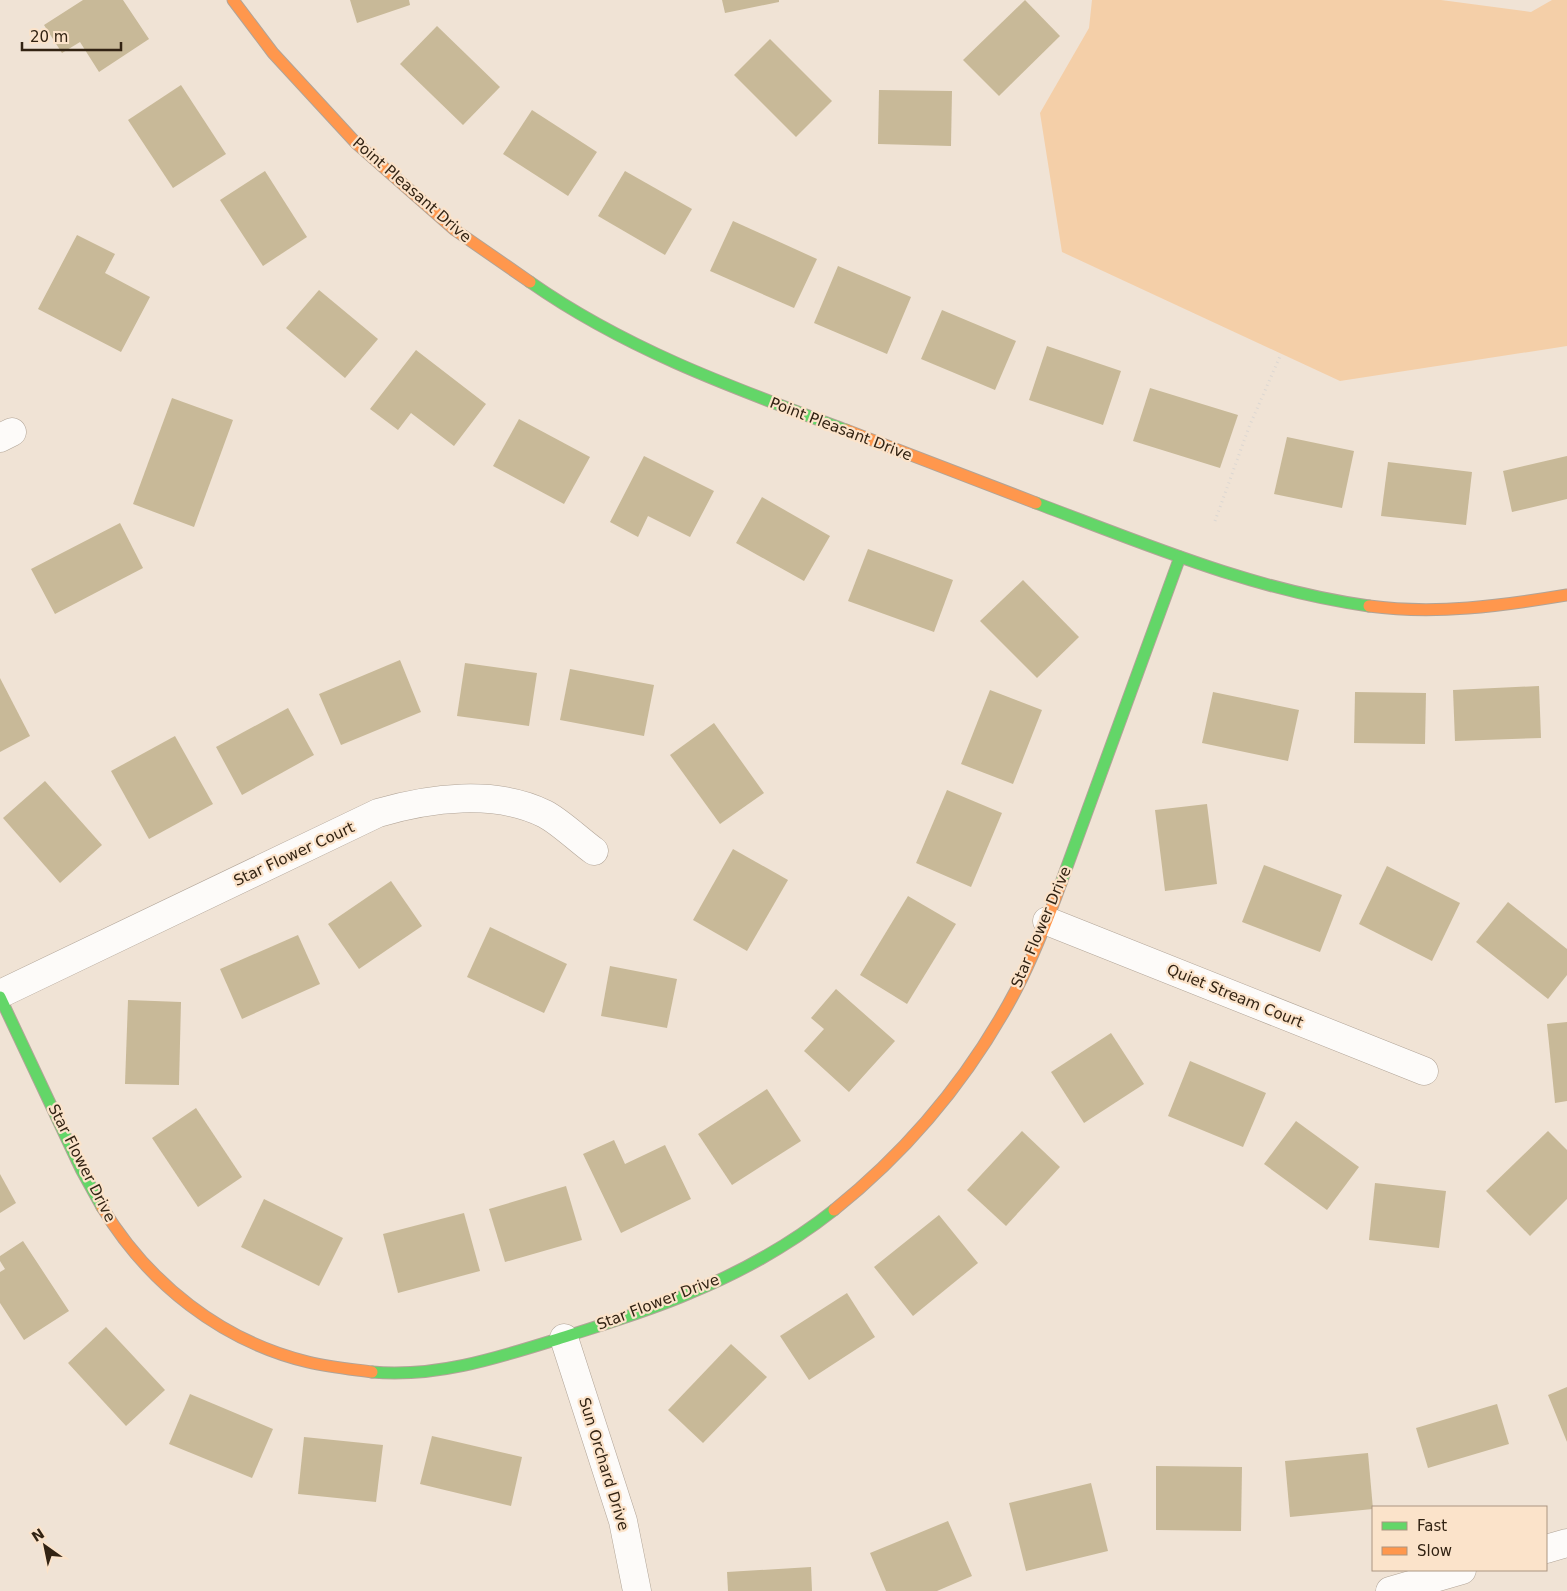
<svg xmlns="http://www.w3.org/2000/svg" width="1567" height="1591" viewBox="0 0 1567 1591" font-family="'DejaVu Sans',sans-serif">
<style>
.green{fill:#f4cfa8}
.building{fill:#c8b998}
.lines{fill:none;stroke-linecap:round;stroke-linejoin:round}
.street-casing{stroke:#b1a497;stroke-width:29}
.fast-casing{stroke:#b1a497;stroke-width:13}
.slow-casing{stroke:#b1a497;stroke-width:13}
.path{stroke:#dcd7d2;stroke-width:3;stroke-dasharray:1 4;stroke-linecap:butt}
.street{stroke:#fdfbf9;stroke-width:28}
.fast{stroke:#63d668;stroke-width:11}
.slow{stroke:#ff974d;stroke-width:11}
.labels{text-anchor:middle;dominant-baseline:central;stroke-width:4.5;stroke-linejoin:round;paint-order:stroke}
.street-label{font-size:15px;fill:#322313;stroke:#fbe3ca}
</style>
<rect width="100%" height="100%" fill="#f0e3d5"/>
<!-- green -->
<path class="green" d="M1092 0H1441L1531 12 1552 0H1567V346L1340 381 1062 252 1040 113 1089 28Z"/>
<!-- building -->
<g class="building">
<path d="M83 0H123L149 39 99 72 80 42 62 53 44 25Z"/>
<path d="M350 0H409L410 5 357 23Z"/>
<path d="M722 0H779V2L725 13Z"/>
<path d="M1025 0 1060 36 999 96 963 60Z"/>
<path d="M437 26 500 87 463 125 400 64Z"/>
<path d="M770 39 832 101 796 137 734 75Z"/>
<path d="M181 85 226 154 173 188 128 120Z"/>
<path d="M879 90 952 91 951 146 878 144Z"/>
<path d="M532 110 597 152 568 196 503 154Z"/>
<path d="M265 171 307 237 263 266 220 200Z"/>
<path d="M625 171 692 209 665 255 598 216Z"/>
<path d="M733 221 817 259 794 308 710 271Z"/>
<path d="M77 235 115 254 105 273 150 297 121 352 38 309Z"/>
<path d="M838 266 911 297 887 354 814 323Z"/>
<path d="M319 290 378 339 345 378 286 328Z"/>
<path d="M942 310 1016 341 995 390 921 359Z"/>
<path d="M1047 346 1121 371 1103 425 1029 400Z"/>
<path d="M416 350 486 404 454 446 411 413 398 430 370 409Z"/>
<path d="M1150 388 1238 415 1220 468 1133 441Z"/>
<path d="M172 398 233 420 194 527 133 504Z"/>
<path d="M519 419 590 457 564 504 493 466Z"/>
<path d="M1287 437 1354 451 1342 508 1274 494Z"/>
<path d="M644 456 714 491 690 537 648 516 638 537 610 522Z"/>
<path d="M1567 456V499L1512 512 1503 471Z"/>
<path d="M1388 462 1472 472 1466 525 1381 516Z"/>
<path d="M762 497 830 536 804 581 736 543Z"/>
<path d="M120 523 143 568 55 614 31 569Z"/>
<path d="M868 549 953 580 934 632 848 601Z"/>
<path d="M1023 580 1079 637 1037 678 980 621Z"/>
<path d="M400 660 421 712 341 745 319 694Z"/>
<path d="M465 663 537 673 529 726 457 716Z"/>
<path d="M570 669 654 685 644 736 560 720Z"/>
<path d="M0 678 30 736 0 752Z"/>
<path d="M1539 686 1541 738 1455 741 1453 690Z"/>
<path d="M990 690 1042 710 1013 784 961 764Z"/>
<path d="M1213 692 1299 710 1288 761 1202 743Z"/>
<path d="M1355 692 1426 693 1425 744 1354 743Z"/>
<path d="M288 708 314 755 242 795 216 747Z"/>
<path d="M714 723 764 793 720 824 670 755Z"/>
<path d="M175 736 213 804 149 839 111 771Z"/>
<path d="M45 781 102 845 60 883 3 818Z"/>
<path d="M947 790 1002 813 971 887 916 863Z"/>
<path d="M1207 804 1217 884 1165 891 1155 810Z"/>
<path d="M733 849 788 880 747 951 693 920Z"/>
<path d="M1264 865 1342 895 1320 952 1242 922Z"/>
<path d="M1387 866 1460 903 1432 961 1359 924Z"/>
<path d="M391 881 422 926 359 969 328 924Z"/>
<path d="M908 896 956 924 907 1004 860 975Z"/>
<path d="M1508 902 1567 949V975L1548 999 1476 942Z"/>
<path d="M490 927 567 964 544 1013 467 977Z"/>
<path d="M298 935 320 984 242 1019 220 969Z"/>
<path d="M610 966 677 979 667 1028 601 1016Z"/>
<path d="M836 989 895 1041 849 1092 804 1051 824 1029 811 1018Z"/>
<path d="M128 1000 181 1002 179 1085 125 1084Z"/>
<path d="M1567 1022V1101L1555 1103 1547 1024Z"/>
<path d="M1111 1033 1144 1084 1084 1123 1051 1072Z"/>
<path d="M1190 1061 1266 1093 1243 1147 1168 1116Z"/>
<path d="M767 1089 801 1141 732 1185 698 1134Z"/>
<path d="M196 1108 242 1177 198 1207 152 1138Z"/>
<path d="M1296 1121 1359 1167 1327 1210 1264 1164Z"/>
<path d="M1022 1131 1060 1167 1006 1226 967 1190Z"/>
<path d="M1548 1131 1567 1150V1199L1530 1236 1486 1191Z"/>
<path d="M614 1140 625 1164 665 1145 691 1199 621 1233 583 1154Z"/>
<path d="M0 1174 16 1203 0 1213Z"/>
<path d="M1375 1183 1446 1191 1439 1248 1369 1240Z"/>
<path d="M566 1186 582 1240 505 1262 489 1209Z"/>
<path d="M264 1199 343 1238 319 1286 241 1247Z"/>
<path d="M464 1213 480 1271 398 1293 383 1234Z"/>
<path d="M939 1215 978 1263 913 1316 874 1267Z"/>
<path d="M23 1241 69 1311 24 1340 0 1303V1272L5 1269 0 1261V1256Z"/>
<path d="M847 1293 875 1337 809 1380 780 1336Z"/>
<path d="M106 1327 165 1390 126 1426 68 1363Z"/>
<path d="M731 1344 767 1377 703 1443 668 1410Z"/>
<path d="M1567 1387V1442L1548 1395Z"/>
<path d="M190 1394 273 1429 252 1478 169 1444Z"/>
<path d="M1497 1404 1509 1444 1428 1468 1416 1428Z"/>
<path d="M432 1436 522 1457 511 1506 420 1484Z"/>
<path d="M304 1437 383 1445 376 1502 298 1494Z"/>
<path d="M1368 1453 1373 1509 1290 1517 1285 1461Z"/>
<path d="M1156 1466 1242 1467 1241 1531 1156 1530Z"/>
<path d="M1091 1483 1108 1551 1026 1571 1009 1503Z"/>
<path d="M948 1521 972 1576 937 1591H886L870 1553Z"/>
<path d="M811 1567 812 1591H728L727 1572Z"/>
</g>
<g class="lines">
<!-- street casing -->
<g class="street-casing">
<g id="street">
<path d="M0 438 12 432"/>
<path d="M1047 921 1424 1071"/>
<path d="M0 994 378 813C429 798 495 789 545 814 559 821 580 841 594 851"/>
<path d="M564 1338 623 1521 637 1591"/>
<path d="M1546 1549 1567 1543"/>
<path d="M1390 1591 1462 1570"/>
</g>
</g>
<!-- fast casing -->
<g class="fast-casing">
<g id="fast">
<path d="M530 282C627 350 736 389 846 430"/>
<path d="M1036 503C1145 544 1253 590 1369 606"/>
<path d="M1061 883 1180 557"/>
<path d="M0 997 81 1169 102 1207"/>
<path d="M372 1372C437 1378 500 1357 561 1338 604 1324 649 1311 690 1293 741 1272 791 1244 834 1210"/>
</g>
</g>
<!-- slow casing -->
<g class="slow-casing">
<g id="slow">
<path d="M233 0 273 53 356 143 455 230 530 282"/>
<path d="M846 430 1036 503"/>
<path d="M1369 606C1435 615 1501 606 1567 595"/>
<path d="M102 1207C148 1283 221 1341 308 1362 329 1367 350 1369 372 1372"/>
<path d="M834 1210C910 1149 972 1074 1017 988 1034 955 1048 919 1061 883"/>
</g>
</g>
<!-- path -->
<path class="path" d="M1215 521 1249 427 1281 354"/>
<!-- street -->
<use href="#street" class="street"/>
<!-- fast -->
<use href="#fast" class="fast"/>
<!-- slow -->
<use href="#slow" class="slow"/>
</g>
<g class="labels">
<!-- street labels -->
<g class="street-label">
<text transform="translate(412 190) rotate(41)">Point Pleasant Drive</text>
<text transform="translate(841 429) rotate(21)">Point Pleasant Drive</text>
<text transform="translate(294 854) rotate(-25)">Star Flower Court</text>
<text transform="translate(1041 927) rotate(-67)">Star Flower Drive</text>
<text transform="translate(1235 996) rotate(22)">Quiet Stream Court</text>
<text transform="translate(82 1163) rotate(63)">Star Flower Drive</text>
<text transform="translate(658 1302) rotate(-21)">Star Flower Drive</text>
<text transform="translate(604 1464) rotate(73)">Sun Orchard Drive</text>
</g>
</g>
<!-- legend -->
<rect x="1372" y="1506" width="175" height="65" fill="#fbe3ca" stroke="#ab9681"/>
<rect x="1382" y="1522" width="25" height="8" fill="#63d668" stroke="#ab9681"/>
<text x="1417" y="1531" font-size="15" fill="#322313">Fast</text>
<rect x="1382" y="1547" width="25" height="8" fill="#ff974d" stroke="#ab9681"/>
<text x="1417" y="1556" font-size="15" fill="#322313">Slow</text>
<!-- north arrow -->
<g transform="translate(45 1546) rotate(327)" stroke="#fbe3ca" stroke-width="4" paint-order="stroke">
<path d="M0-4L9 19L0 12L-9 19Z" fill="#322313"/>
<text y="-8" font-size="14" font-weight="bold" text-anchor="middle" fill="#322313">N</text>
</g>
<!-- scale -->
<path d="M22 42v8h99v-8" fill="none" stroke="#322313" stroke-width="2.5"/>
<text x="30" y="42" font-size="15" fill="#322313" stroke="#fbe3ca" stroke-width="4" paint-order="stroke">20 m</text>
</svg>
